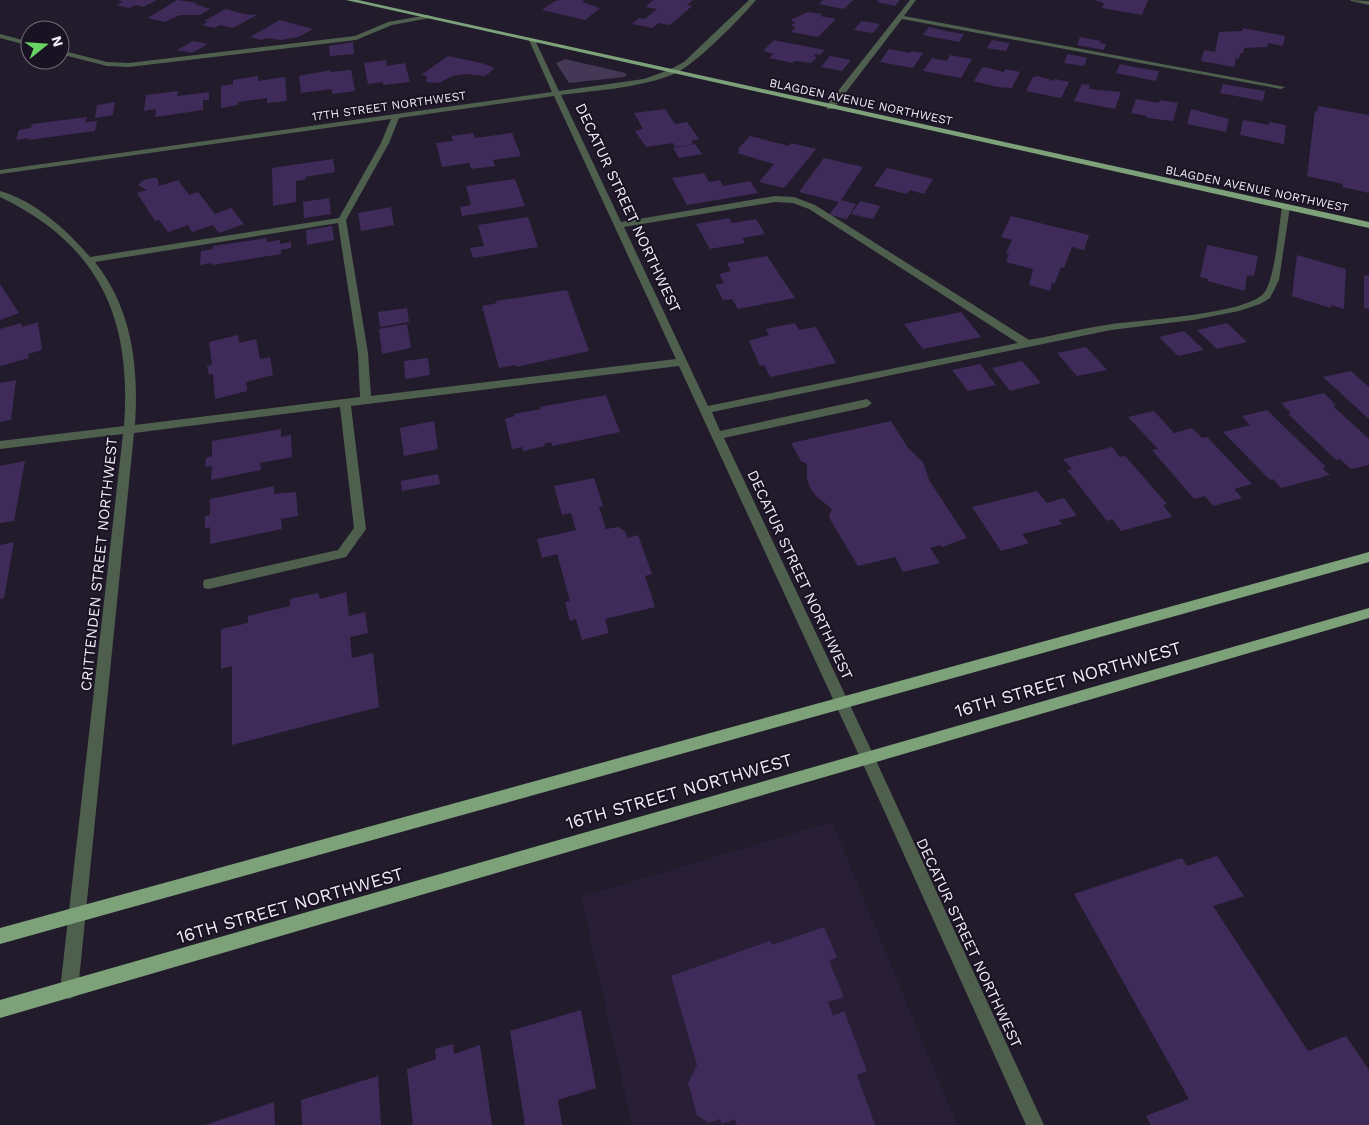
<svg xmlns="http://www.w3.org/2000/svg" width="1369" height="1125" viewBox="0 0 1369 1125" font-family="'Work Sans',sans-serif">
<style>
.built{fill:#281e36}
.green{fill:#443856}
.building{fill:#3f2b5a}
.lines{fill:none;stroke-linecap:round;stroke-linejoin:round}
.minor{fill:#4e604d;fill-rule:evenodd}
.major{fill:#7da27a;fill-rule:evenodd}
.labels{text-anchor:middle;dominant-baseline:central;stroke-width:4;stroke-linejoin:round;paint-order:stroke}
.far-street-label{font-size:12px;fill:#f0ebf8;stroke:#191223}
.street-label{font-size:15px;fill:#f0ebf8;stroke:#191223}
.near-street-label{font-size:18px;fill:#f0ebf8;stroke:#191223}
</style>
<rect width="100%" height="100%" fill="#221b2c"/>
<!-- built -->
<path class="built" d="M832 822 957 1125H632L581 897Z"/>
<!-- green -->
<path class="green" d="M565 59 625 73 627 75 624 77 569 83 556 63Z"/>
<!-- building -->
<g class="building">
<path d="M118 0H157L143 7 136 5 129 8 116 5 123 2Z"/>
<path d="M177 0 198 3 195 4 210 9 200 15H180L165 22 148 18Z"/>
<path d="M561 0H585L582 2 600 8 585 20 542 10 555 1Z"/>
<path d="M654 0H693L687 5 692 6 670 25 659 23 652 28 632 24 639 18 645 19 657 9 645 7Z"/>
<path d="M823 0H853L844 9 819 4Z"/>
<path d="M879 0H900L895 6 877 2Z"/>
<path d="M1094 0H1148L1142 15 1102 8 1104 3Z"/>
<path d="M226 9 244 14 257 15 233 28 220 25 214 28 202 25 208 22 204 21Z"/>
<path d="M808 12 822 14 820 16 836 19 818 37 791 32 796 27 791 26 795 22 792 21V19Z"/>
<path d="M280 20 313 29 298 37 281 40 265 38 262 40 250 37Z"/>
<path d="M861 21 880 24 873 33 854 30Z"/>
<path d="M929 27 946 31 964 34 959 42 923 35Z"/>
<path d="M1243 28 1285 36 1283 46 1268 43 1267 47 1244 48 1243 53H1240L1239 59 1236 58 1234 67 1201 61 1204 50 1215 52 1219 32 1242 31Z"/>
<path d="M1080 37 1101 41 1100 43 1106 44 1104 50 1077 45Z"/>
<path d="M774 40 778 41 825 50 820 55 816 54 814 56 817 57 811 63 795 61 792 63 769 58 774 54 763 51Z"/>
<path d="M992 40 1010 43 1006 51 987 48Z"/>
<path d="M193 41 208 44 192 53 177 50Z"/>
<path d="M353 42 354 54 330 56 329 46Z"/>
<path d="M889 49 910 53 911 51 923 53 913 68 880 62Z"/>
<path d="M1068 54 1087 58 1084 66 1064 63Z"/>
<path d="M950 55 972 59 961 78 923 71 932 58 947 61Z"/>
<path d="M448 56 481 63 495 68 485 76 466 74 452 76 439 83 426 82 427 76 421 75Z"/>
<path d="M830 56 851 60 842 71 821 67Z"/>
<path d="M386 60 387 66 405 63 410 82 383 85V82L368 84 364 63Z"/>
<path d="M1120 64 1139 68 1159 71 1156 81 1116 73Z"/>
<path d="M985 67 1004 72 1005 69 1020 72 1012 88 997 87 974 81 982 68Z"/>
<path d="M331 70V72L351 70 355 91 332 94V89L301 93 299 76Z"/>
<path d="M258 76V81L285 77 287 101 267 103V98L238 102V105L221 108V86L233 84V80Z"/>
<path d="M1038 76 1054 81 1055 79 1069 82 1061 98 1026 91 1033 77Z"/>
<path d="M1082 84 1090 85 1089 89 1121 92 1115 109 1074 101Z"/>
<path d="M1223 84 1265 91 1263 101 1220 93Z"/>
<path d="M178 91 177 96 209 92V100H203V110L155 117 156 109 144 111 146 95Z"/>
<path d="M1136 99 1159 103 1160 100 1178 103 1173 121 1147 118V116L1131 113Z"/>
<path d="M115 102 113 115 95 118 97 105Z"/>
<path d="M1318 106 1369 115V193L1342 187 1343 184 1307 176 1315 111 1317 112Z"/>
<path d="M665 109 675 124 687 122 699 139 691 141 693 144 675 147 673 143 646 147 635 131 643 129 634 113Z"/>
<path d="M1191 109 1229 119 1226 132 1187 124Z"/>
<path d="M87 117 85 122 97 121 95 131 28 140 29 138 16 140 19 130 31 128 32 124Z"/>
<path d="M1243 120 1269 125V122L1286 125 1284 144 1240 135Z"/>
<path d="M473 133 475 138 512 133 521 156 493 160 495 166 471 169 469 163 442 167 436 143 453 141 451 136Z"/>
<path d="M750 136 789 146 791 143 816 149 784 188 759 182 774 164 737 153 740 150 738 149Z"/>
<path d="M695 144 702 154 679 158 673 148Z"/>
<path d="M824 158 863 167 841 200 856 204 847 219 829 215 839 202 799 192Z"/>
<path d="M333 159 335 172 305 177V180L296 181V202L273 206 272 168Z"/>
<path d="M887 168 933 179 924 194 910 190 907 194 874 186Z"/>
<path d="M704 173 709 182 720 180 723 186 750 181 758 193 687 205 672 178Z"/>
<path d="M152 178H157L159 186 178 180 189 195 198 192 215 214 231 208 244 224 219 233 213 225 192 232 188 225 168 232 159 220 155 221 137 193 147 190 138 185 142 181Z"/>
<path d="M515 179 525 206 462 216 460 207 471 205 466 186Z"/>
<path d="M329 198 331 214 304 218 303 202Z"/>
<path d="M860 201 880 206 873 219 851 214Z"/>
<path d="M391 207 394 225 361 231 358 213Z"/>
<path d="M1011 216 1089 235 1084 250 1072 247 1064 268 1061 267 1055 283H1052L1050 291 1029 285 1033 269 1006 262 1009 254 1006 253 1012 240 1001 237Z"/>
<path d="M528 217 538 247 473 258 470 248 484 246 478 225Z"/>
<path d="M729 218 732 223 756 219 765 234 742 238 745 243 710 249 696 224Z"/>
<path d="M332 226 334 240 307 245 306 230Z"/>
<path d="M267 238V242L280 240V244L291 242V248L281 250V254L212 265V263L200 265 201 251 213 249V246Z"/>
<path d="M1207 245 1258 256 1254 276 1247 275 1245 291 1207 281 1208 279 1200 277Z"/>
<path d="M1297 255 1346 269 1344 309 1331 305V308L1292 296Z"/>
<path d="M767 256 795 298 738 309 732 299 723 300 715 285 724 283 719 274 731 271 727 263Z"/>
<path d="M1364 275 1369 276V309L1364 308Z"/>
<path d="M0 284 19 313 0 320Z"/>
<path d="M567 290 589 351 516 367 515 365 499 368 482 306 497 303 496 301Z"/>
<path d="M407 308 409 322 380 327 378 312Z"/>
<path d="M961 312 981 337 923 349 904 324Z"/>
<path d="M38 322 42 350 28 354 29 358 0 366V329L21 323 22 327Z"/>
<path d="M795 323 799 330 816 327 836 363 770 377 764 365 760 366 749 341 769 335 766 329Z"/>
<path d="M1227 323 1247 342 1217 349 1197 330Z"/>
<path d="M407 324 411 348 382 354 379 329Z"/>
<path d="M1184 331 1204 350 1178 356 1159 337Z"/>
<path d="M238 335 239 343 256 339 260 359 270 357 273 375 246 382 247 391 215 399 213 374 209 375 207 366 212 365 209 342Z"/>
<path d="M1086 347 1107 370 1077 376 1057 353Z"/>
<path d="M428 358 430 375 405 379 404 361Z"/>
<path d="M1022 361 1041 383 1010 391 992 368Z"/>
<path d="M980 364 996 385 968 391 952 370Z"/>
<path d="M1351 371 1369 387V419L1323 377Z"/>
<path d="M16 380 11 420 0 422V383Z"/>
<path d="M1324 393 1336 405 1333 406 1369 439V465L1351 469 1340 459 1336 460 1288 414 1291 413 1281 403Z"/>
<path d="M606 395 620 432 552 446 551 442 544 444 545 446 523 451 522 447 512 449 505 419 515 416 514 414 541 409 540 407Z"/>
<path d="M1267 410 1326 467 1322 468 1330 475 1281 488 1273 479 1270 480 1223 432 1250 425 1242 416Z"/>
<path d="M1154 411 1174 433 1192 428 1202 438 1207 437 1252 484 1234 489 1242 498 1213 506 1205 496 1194 499 1152 450 1158 449 1128 417Z"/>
<path d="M434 421 438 449 404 456 400 428Z"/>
<path d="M891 421 908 448 923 462 929 480 967 538 942 547 940 545 930 548 940 563 903 572 895 557 858 566 830 519 829 515 832 509 817 497 810 488 807 478V464L801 461 791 443Z"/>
<path d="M281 429V437L291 435 292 457 260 463 261 470 211 480 212 466 205 467 206 458 212 456V441Z"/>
<path d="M1112 447 1120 457 1125 456 1167 504 1163 505 1172 517 1121 531 1112 519 1107 521 1067 470 1072 469 1063 459Z"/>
<path d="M25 461 14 521 0 523V466Z"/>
<path d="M438 474 440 484 402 491 401 481Z"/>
<path d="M594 478 603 506 599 507 606 529 618 527 625 531 628 538 638 535 652 574 645 576 655 607 605 619 609 633 582 640 576 619 570 621 565 602 570 601 557 554 542 558 537 539 576 530 571 513 562 515 554 486Z"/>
<path d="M274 486V494L296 492 298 516 281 519 282 529 210 544V527L205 529V516L210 515V499Z"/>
<path d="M1037 491 1047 503 1064 498 1077 516 1059 520 1062 524 1022 534 1029 543 1001 551 972 507Z"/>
<path d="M14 542 4 598 0 599V545Z"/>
<path d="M346 592 349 616 365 612 368 633 350 637 352 658 373 653 379 707 232 745V666L221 669V629L248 623V616L290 606V599L318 593 320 599Z"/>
<path d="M1217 856 1244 896 1213 906 1308 1051 1346 1036 1369 1070V1125H1151L1146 1116 1189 1099 1074 894 1182 858 1187 866Z"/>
<path d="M824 927 837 957 829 961 844 997 828 1002 833 1016 844 1011 867 1071 857 1075 875 1125H737L735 1119 722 1124 720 1119 709 1123 697 1115 688 1083 697 1065 671 976 770 941 772 945Z"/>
<path d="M581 1010 596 1088 558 1100 562 1125H525L510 1031Z"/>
<path d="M453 1044 454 1054 480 1045 492 1125H413L407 1069 436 1059 435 1049Z"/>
<path d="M378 1076 381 1125H302L301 1100Z"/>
<path d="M274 1102 275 1125H205Z"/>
</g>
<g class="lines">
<!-- minor -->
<g class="minor">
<path d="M749 0H756C740 19 695 65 674 74 639 88 599 90 561 95L621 222 775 196 794 197 815 205 1029 340C1057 335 1084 328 1112 324 1141 320 1247 314 1264 293 1275 280 1279 225 1282 207L1286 204 1290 207 1279 280 1270 298 1260 304 1239 311 1193 320 1111 330 712 412 720 431 867 399 872 403 867 407 724 438 873 754 1044 1125H1026L863 764 679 366 351 406 366 529 346 557 209 589 204 588 203 584 204 580 338 550 354 528 340 407 134 433 78 990 75 996 69 999 63 996 60 990 123 434 0 449V441L124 426C132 319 100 245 0 197V191C35 201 67 230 90 257L339 218 381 143 391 119 0 174V170L552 92 529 40 532 38 535 40 559 91 644 79 669 70 684 62ZM554 96 676 359 371 396 368 353 346 220 389 143 399 118ZM775 202 793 203 809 209 1018 343 708 406 624 227ZM338 223 358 353 360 397 135 425C139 366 132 309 95 262Z"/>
<path d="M910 0H916L904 16 1285 87 1281 89 902 19 833 109H827V105Z"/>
<path d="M1350 0 1369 1V5L1351 1Z"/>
<path d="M428 15 430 16V18L392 25 356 40 129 67 107 66 60 54V50L107 62 129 63 355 36 388 22Z"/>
<path d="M0 34 30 42V46L0 38Z"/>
</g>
<!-- major -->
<g class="major">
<path d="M346 0H358L1369 222V228Z"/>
<path d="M1369 552V562L0 944V928Z"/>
<path d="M1369 608V618L0 1018V1000Z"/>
</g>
</g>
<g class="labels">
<!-- far-street labels -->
<g class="far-street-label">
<text transform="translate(861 102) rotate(12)">BLAGDEN AVENUE NORTHWEST</text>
<text transform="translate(389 106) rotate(-8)">17TH STREET NORTHWEST</text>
<text transform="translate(1257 189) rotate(12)">BLAGDEN AVENUE NORTHWEST</text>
</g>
<!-- street labels -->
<g class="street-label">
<text transform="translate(628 208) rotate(65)">DECATUR STREET NORTHWEST</text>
<text transform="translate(99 564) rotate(-84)">CRITTENDEN STREET NORTHWEST</text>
<text transform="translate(800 575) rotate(65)">DECATUR STREET NORTHWEST</text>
<text transform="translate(969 943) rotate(65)">DECATUR STREET NORTHWEST</text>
</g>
<!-- near-street labels -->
<g class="near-street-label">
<text transform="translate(1068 679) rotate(-16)">16TH STREET NORTHWEST</text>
<text transform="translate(679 791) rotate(-16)">16TH STREET NORTHWEST</text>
<text transform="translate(290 905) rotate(-16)">16TH STREET NORTHWEST</text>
</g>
</g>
<!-- north arrow -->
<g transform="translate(45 45) rotate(73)"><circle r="24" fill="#191223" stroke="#6f6978"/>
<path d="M0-4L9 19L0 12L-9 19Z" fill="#69d364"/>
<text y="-8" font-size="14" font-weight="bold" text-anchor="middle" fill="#f0ebf8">N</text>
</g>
</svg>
